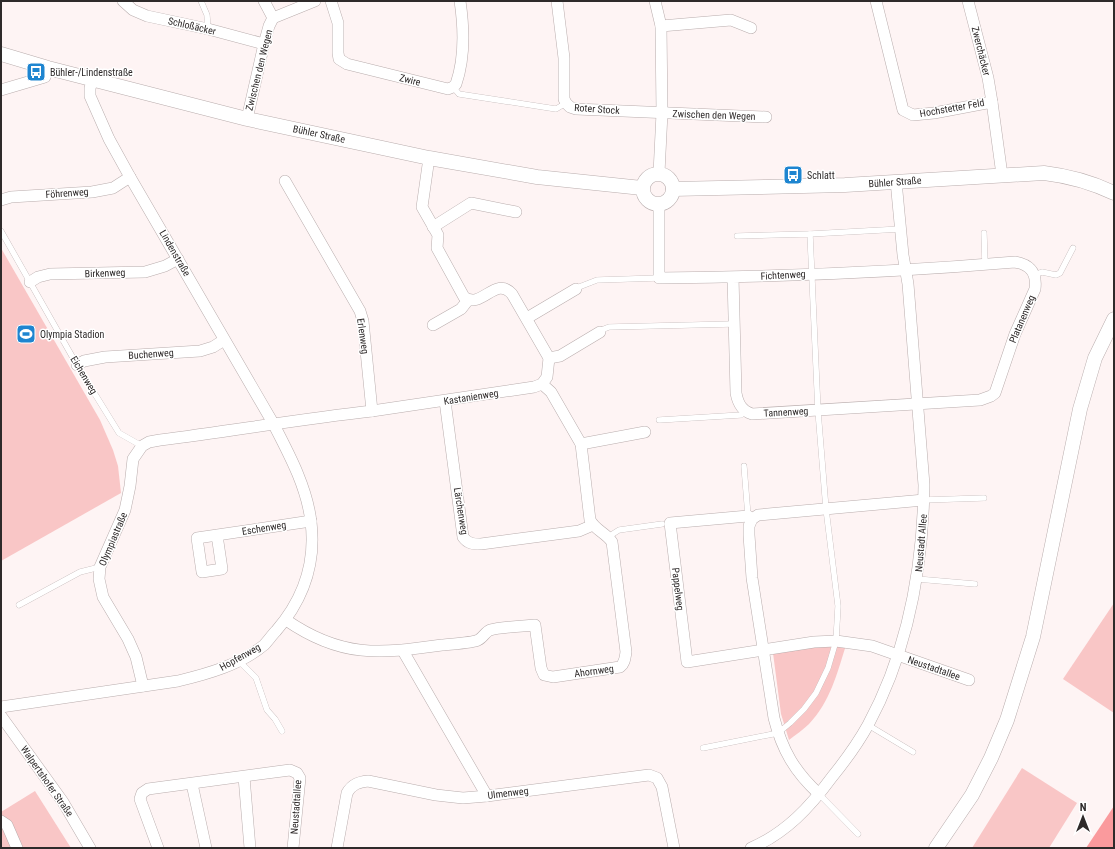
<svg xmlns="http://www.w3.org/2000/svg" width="1115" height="849" viewBox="0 0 1115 849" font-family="'Roboto Condensed',sans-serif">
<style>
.green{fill:#f9c6c6}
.forest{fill:#fa9a9d}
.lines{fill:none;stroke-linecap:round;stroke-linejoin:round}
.service-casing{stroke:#b9adad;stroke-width:6}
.minor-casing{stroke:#b9adad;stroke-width:12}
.tertiary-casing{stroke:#b9adad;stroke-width:15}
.service{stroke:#fff;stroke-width:5.5}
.minor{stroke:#fff;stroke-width:11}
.tertiary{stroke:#fff;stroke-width:14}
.labels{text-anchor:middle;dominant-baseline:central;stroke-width:3;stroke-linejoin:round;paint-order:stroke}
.street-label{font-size:10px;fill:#2e2a2a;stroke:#fff}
.poi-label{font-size:10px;fill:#2e2a2a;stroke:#fff;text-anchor:start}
</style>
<rect width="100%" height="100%" fill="#fef4f4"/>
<!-- green -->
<g class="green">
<path d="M1 248 100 420 113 450 118 466 121 493 1 561Z"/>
<path d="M1114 603V713L1063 679Z"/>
<path d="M846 645C837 674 830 702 809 724 803 730 795 735 789 740L781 714 773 653 794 648Z"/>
<path d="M1022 768 1077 803 1049 848H972Z"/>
<path d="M35 791 71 848H1V812Z"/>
</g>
<!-- forest -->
<path class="forest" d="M1114 806V848H1086Z"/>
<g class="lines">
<!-- service casing -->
<g class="service-casing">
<g id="service">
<path d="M201 1 207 15 208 29"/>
<path d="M453 87 459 94 556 109 566 103"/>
<path d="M1 231 77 365 119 433 142 446"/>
<path d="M984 233 985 264"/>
<path d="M810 234 901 229"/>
<path d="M1035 275 1042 272 1056 275 1060 273 1073 248"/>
<path d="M579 287 597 280 659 278"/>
<path d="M604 329 609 327 733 324"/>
<path d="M659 420 741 415 745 411"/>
<path d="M744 466 748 516"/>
<path d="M924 500 984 498"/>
<path d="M608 537 619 530 662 524"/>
<path d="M917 579 975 584"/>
<path d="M19 605 80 572 100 567"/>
<path d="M239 661 256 678 267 710 275 719 282 731"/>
<path d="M868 725 913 752"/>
<path d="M703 748 778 733 790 723 804 709 816 693 828 668 836 641 838 606 826 509 818 411 810 234 737 236"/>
<path d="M819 794 858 834"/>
</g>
</g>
<!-- minor casing -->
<g class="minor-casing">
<g id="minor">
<path d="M123 1 133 10 147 16 208 29 264 44"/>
<path d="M264 1 273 18"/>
<path d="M331 1 338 23V53L339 59 347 64 448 89 453 87 456 84C465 58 464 28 460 1"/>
<path d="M557 1 564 58V99L566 103 570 107 576 109 766 117"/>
<path d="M655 1 661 26 662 113 659 173"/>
<path d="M876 1 903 110 913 115 934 113 992 102 1002 175"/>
<path d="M968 1 988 78 992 102"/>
<path d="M661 26 731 20 751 28"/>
<path d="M1 90 45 77 48 68"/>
<path d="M247 119 264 44 269 26 273 18 315 1"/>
<path d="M1 200 11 197 92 192 113 188 130 177"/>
<path d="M659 204V278C778 277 897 272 1015 262 1031 265 1037 273 1035 289L1015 334 995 393 991 396 980 400 752 414C742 411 738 404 736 393L733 277"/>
<path d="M433 227 471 203 516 212"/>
<path d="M30 282 38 277 50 274 145 272 165 266 178 259"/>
<path d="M527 318 576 289"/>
<path d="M433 325 461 309 468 300"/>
<path d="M549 358 560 356 600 332"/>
<path d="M77 365 84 361 105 357 200 351 213 347 224 340"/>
<path d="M445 401 463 537C468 544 473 544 481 544L579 531 593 525"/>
<path d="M372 411 534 387 542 384 547 377 549 358 512 294C495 275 482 310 464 297L437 248 438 235 422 207 429 158"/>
<path d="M581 444 645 432"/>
<path d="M752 519 748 516 670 523 687 662 814 642 836 641 872 646 969 680"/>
<path d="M217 535 222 569 202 572 197 538 311 521"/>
<path d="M286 620C341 658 379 654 442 645 450 644 473 643 478 640 483 638 485 632 490 630 500 627 523 626 535 625L541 668 544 675 553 677 620 667C625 663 625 658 626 652L612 542C606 533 595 530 590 520L581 444 551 392 542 384"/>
<path d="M403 651 487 796"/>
<path d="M143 686 136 657 128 639 103 597 99 579 100 567 125 510 130 486 133 459 142 446 149 442 160 440C231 431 301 419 372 411L363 321 360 311 285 181"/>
<path d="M1 707 178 681C207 674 240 665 264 645 268 641 272 635 276 631 303 600 316 563 311 522 307 487 289 454 273 423L130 177 109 139 90 96V88L93 79"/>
<path d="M1 716 63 802 90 848"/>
<path d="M244 777 250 848"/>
<path d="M192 784 206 848"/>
<path d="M819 794C795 772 782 750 774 718L752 578 749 535V526L752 519 758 515 924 500"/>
<path d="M1 821 7 825 17 848"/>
<path d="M158 848 140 799 142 793 148 789 290 770 297 773 300 778 293 848"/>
<path d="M337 848 347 793C352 784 359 782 368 781L436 795 463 798 487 796 649 775 657 778 662 787 674 848"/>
<path d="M751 848C786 833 810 807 832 777 845 761 858 743 868 725 908 651 923 568 924 485L908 284 903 255 896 181"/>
</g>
</g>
<!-- tertiary casing -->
<g class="tertiary-casing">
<g id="tertiary">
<path d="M1 54 48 68 247 119 429 158 537 177 642 188"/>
<circle cx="658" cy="189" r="15"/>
<path d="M673 189 845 185 1044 173C1069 176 1091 182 1114 193"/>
<path d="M936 848 972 795 991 758 1007 720 1033 637 1080 409 1095 358 1114 319"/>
</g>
</g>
<!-- service -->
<use href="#service" class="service"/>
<!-- minor -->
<use href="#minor" class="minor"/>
<!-- tertiary -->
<use href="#tertiary" class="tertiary"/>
</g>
<!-- icons -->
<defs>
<g id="bus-square" transform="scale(1)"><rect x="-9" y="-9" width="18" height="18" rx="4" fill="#1e85d0" stroke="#fff"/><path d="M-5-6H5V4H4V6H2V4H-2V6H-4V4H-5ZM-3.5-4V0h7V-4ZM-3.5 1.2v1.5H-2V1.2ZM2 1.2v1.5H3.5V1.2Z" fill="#fff"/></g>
<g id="stadium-square" transform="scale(1)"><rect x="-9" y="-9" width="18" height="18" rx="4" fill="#1e85d0" stroke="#fff"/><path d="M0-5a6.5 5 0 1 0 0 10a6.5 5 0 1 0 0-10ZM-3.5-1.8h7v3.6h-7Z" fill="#fff"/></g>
</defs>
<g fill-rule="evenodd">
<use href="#bus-square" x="36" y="72"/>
<use href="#bus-square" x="793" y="175"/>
<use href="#stadium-square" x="26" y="334"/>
</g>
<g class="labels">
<!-- street labels -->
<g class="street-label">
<text transform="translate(192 26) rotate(13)">Schloßäcker</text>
<text transform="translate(981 51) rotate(76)">Zwerchäcker</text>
<text transform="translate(259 70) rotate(-76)">Zwischen den Wegen</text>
<text transform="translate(410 80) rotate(14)">Zwire</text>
<text transform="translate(952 108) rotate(-10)">Hochstetter Feld</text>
<text transform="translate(597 109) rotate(4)">Roter Stock</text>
<text transform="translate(714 115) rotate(2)">Zwischen den Wegen</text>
<text transform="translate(319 134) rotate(12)">Bühler Straße</text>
<text transform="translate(895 182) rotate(-4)">Bühler Straße</text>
<text transform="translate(67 193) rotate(-4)">Föhrenweg</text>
<text transform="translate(175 253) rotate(60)">Lindenstraße</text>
<text transform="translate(105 273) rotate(-2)">Birkenweg</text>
<text transform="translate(783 275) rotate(-3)">Fichtenweg</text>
<text transform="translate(1022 319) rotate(-67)">Platanenweg</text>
<text transform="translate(363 336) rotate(82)">Erlenweg</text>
<text transform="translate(151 354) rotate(-4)">Buchenweg</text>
<text transform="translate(84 375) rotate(59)">Eichenweg</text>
<text transform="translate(471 397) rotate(-9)">Kastanienweg</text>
<text transform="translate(786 412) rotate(-3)">Tannenweg</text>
<text transform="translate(461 511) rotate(81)">Lärchenweg</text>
<text transform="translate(264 528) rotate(-9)">Eschenweg</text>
<text transform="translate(113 539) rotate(-67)">Olympiastraße</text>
<text transform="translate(921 543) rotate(-85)">Neustadt Allee</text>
<text transform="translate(678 589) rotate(83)">Pappelweg</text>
<text transform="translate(240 657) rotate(-29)">Hopfenweg</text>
<text transform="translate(934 668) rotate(19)">Neustadtallee</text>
<text transform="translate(594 671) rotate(-8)">Ahornweg</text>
<text transform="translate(47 781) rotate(55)">Walpertshofer Straße</text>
<text transform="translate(508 793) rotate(-7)">Ulmenweg</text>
<text transform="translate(296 807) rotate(-86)">Neustadtallee</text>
</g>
<!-- poi labels -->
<g class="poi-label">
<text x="50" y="72">Bühler-/Lindenstraße</text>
<text x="807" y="175">Schlatt</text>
<text x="40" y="334">Olympia Stadion</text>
</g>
</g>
<!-- border -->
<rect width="1115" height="849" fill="none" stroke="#2e2a2a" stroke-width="4"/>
<!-- north arrow -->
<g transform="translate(1083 817)" stroke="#ffffff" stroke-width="3" paint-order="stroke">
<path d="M0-3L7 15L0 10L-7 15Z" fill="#2e2a2a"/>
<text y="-6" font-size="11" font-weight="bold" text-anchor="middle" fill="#2e2a2a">N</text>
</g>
</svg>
